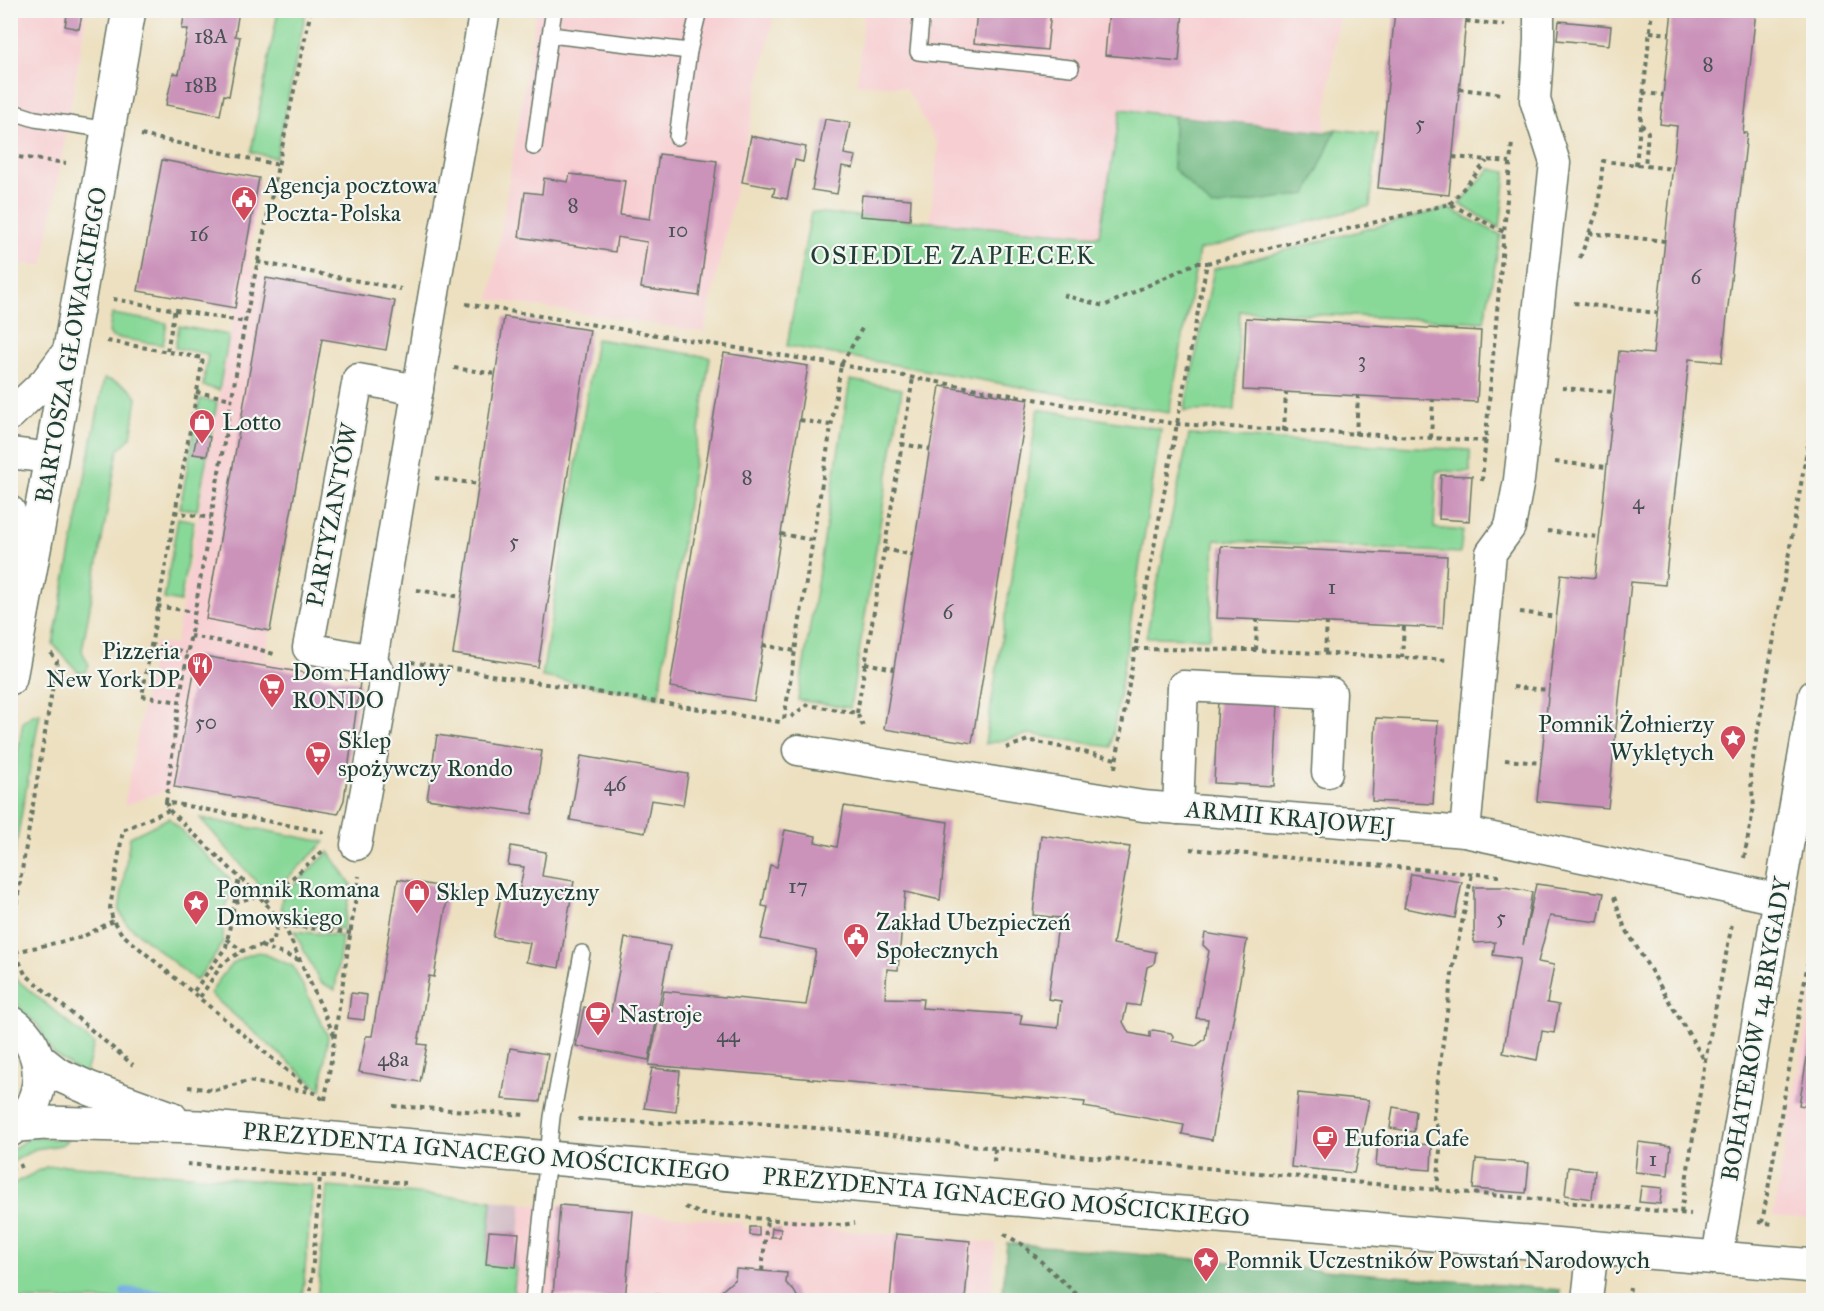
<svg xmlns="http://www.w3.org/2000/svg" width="1824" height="1311" viewBox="0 0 1824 1311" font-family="'IM FELL Great Primer',serif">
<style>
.built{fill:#f7cfd2}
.industrial{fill:#d2bdc6}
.green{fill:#88d898;stroke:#548a66;stroke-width:1.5}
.forest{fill:#6eb880;stroke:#467a5a;stroke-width:1.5}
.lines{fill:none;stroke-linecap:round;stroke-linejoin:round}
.stream{stroke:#6faae0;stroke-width:10}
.building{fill:#cb93ba}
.lane-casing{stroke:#677665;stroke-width:18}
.street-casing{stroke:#677665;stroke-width:33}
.secondary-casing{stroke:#677665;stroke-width:36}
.path{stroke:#677665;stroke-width:4;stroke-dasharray:4.5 4.5;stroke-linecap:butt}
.lane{stroke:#fff;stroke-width:15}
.street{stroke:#fff;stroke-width:30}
.secondary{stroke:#fff;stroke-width:33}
.labels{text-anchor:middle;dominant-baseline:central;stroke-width:4.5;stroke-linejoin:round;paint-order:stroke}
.number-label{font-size:21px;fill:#4a5256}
.poi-label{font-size:24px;fill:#1f3d34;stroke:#f6f6f2;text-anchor:start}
.street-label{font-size:24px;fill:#1f3d34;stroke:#f6f6f2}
.neighbourhood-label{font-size:26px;letter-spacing:1.5px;fill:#1f3d34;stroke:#f6f6f2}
</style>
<rect width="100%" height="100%" fill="#f6f6f2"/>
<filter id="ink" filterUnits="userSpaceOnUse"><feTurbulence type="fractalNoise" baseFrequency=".0167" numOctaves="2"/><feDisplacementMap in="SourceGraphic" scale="12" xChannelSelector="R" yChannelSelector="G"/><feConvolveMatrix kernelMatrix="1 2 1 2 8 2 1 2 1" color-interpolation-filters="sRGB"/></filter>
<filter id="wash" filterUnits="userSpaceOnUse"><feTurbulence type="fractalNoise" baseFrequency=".008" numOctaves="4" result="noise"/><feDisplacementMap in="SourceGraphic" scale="24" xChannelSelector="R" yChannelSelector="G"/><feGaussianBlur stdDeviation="1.35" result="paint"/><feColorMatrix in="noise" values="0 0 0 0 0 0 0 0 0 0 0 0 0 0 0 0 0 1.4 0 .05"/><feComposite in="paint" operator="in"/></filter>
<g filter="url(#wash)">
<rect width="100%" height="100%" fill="#ede0c0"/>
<!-- built -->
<g class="built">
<path d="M11 11H87L43 266 11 262Z"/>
<path d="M536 11H775L704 332 490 299Z"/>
<path d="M864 11H1339L1324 132 1122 109 1099 236 930 222 938 145 906 88 857 83Z"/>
<path d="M162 160 259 178 249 266 266 278 395 301 386 350 322 340 265 659 360 682 338 814 174 787 124 806 155 642 175 645 235 309 138 291Z"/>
<path d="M1813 985V1219L1773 1216Z"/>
<path d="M522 1203 743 1222V1226L750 1230V1227L766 1228 781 1229V1232L785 1231 788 1226 996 1243 991 1300H513Z"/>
</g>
<!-- industrial -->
<path class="industrial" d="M492 1200 522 1203 516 1267 486 1264Z"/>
<!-- green -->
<g class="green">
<path d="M278 11H306L276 158 251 152Z"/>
<path d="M1121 109 1174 116 1173 168 1307 194 1336 129 1378 134 1370 206 1199 250 1169 413 787 346 811 212 1099 236Z"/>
<path d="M1490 169 1506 172 1500 228 1459 204Z"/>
<path d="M1448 208 1501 235 1484 322 1240 311 1235 410 1184 411 1214 269Z"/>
<path d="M112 314 167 323 163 345 112 337 109 332Z"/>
<path d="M179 326 229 335 219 390 203 386 208 354 175 348Z"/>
<path d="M596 339 710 357 659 697 542 677Z"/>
<path d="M104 379C119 382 129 385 137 398L131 437 118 450 82 651 89 665 85 672 79 673 53 644Z"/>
<path d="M850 380 902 389 850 708 798 700Z"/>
<path d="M200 399 217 402 197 510 180 508Z"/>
<path d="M1038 409 1161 429 1111 747 1029 734 985 744Z"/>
<path d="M1189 435 1470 450V472L1437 471 1434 528 1463 531 1460 553 1215 540 1210 638 1146 637Z"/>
<path d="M178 518 194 521 180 602 164 599Z"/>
<path d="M40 713 11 872V794L23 722 32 715Z"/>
<path d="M169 818 229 878 230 893 223 920V941L217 953 196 981 127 924 119 911 130 837Z"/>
<path d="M200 818 325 842 276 889 265 892Z"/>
<path d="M329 852 351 884 343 929 290 923 281 908 282 896Z"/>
<path d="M294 931 342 936 335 990 320 982Z"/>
<path d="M259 952 293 966 328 1036 321 1090 210 994C224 972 231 958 259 952Z"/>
<path d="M10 974 94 1044 85 1076 53 1053 37 1024 21 1010 11 990Z"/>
<path d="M31 1137 68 1140 61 1145 35 1149 11 1163V1150Z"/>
<path d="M64 1165 313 1185 302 1300H11V1185L46 1167Z"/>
<path d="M327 1187 492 1200 486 1264 516 1267 513 1300H317Z"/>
</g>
<!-- forest -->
<g class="forest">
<path d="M1174 116 1324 132 1336 129 1307 194 1212 207 1173 168Z"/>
<path d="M1007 1243 1560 1290 1559 1300H1002Z"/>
</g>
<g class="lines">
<!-- stream -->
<path class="stream" d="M125 1292 215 1300"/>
</g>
<g id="blocks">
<!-- building -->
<g class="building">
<path d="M68 10H83L79 29 65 26Z"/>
<path d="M185 10H239L235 36 240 37 229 96 224 95 220 115 166 105 173 73 179 74 188 29H182Z"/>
<path d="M977 10H1051L1047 50 974 43Z"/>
<path d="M1109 10H1183L1179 62 1105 55Z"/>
<path d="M1395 10H1467L1449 195 1378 188Z"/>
<path d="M1672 10H1756L1743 133H1747L1722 362 1689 359 1665 585 1631 582 1608 808 1537 801 1561 574 1595 578 1619 351 1653 354 1677 126 1660 124Z"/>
<path d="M1559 21 1611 26 1609 45 1557 40Z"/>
<path d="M825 119 850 123 844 154 856 156 853 168 842 166 837 194 812 190Z"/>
<path d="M751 136 806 147 803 162 795 160 787 199 773 196 775 188 742 182Z"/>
<path d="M659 154 717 161 699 296 641 288 647 242 617 237 615 252 519 237 525 192 542 194 544 178 568 182 570 174 625 181 620 215 650 219Z"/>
<path d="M162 160 259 178 235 308 138 291Z"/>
<path d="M862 195 911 199 910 220 860 216Z"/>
<path d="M266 278 395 301 386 350 322 339 270 631 206 619Z"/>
<path d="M504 317 590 330 538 667 453 654Z"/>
<path d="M1246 318 1481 331 1477 402 1243 390Z"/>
<path d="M724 353 808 366 754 701 670 687Z"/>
<path d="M940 386 1028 400 972 743 884 729Z"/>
<path d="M197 435 210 437 207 456 193 454Z"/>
<path d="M1441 475 1472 476 1469 521 1439 519Z"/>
<path d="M1221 546 1447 556 1443 628 1217 618Z"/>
<path d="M197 655 360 682 344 800 338 814 174 787Z"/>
<path d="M1218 700 1278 703 1274 786 1214 783Z"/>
<path d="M1376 718 1438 721 1433 804 1372 801Z"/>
<path d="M437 735 542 751 532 814 427 799Z"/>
<path d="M581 756 688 774 683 805 651 800 645 833 570 820Z"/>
<path d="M844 806 948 822 940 900 905 892 898 970 887 969 885 998 923 999 922 1008 1022 1015 1020 1024 1058 1028 1061 1001 1048 999 1059 918 1033 915 1041 835 1130 847 1113 944 1156 952 1154 964 1147 967 1140 1006 1127 1004 1123 1022 1129 1033 1150 1037V1032L1153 1030 1171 1033 1173 1036 1172 1041 1196 1046 1205 1039 1208 1019 1196 1018 1209 951 1203 945 1205 933 1247 940 1212 1140 1182 1134 1184 1125 1084 1107 1085 1102 649 1065 664 991 806 1005 816 950 761 939 768 907 762 906 770 865 777 867 785 830 816 836 815 842 837 847Z"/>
<path d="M511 846 546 852 542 876 574 881 559 968 526 962 530 943 493 937 501 896 518 898 524 867 508 865Z"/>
<path d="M1411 874 1462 882 1455 918 1404 908Z"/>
<path d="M398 879 449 888 434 977 429 976 418 1044 427 1045 420 1082 359 1072 366 1036H372Z"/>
<path d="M1536 884 1604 893 1598 922 1550 916 1538 962 1554 965 1547 1003 1559 1005 1554 1033 1542 1031 1537 1060 1503 1053 1520 959 1493 955 1495 942 1474 943V887H1506L1532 892 1523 945Z"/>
<path d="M625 938 670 946 649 1060 576 1046 584 1007 611 1012Z"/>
<path d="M351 993 367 995 364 1020 348 1018Z"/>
<path d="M1812 1028H1814V1108L1799 1105Z"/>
<path d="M510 1048 548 1054 540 1102 502 1099Z"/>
<path d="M652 1068 680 1071 676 1112 644 1108Z"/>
<path d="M1298 1093 1369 1100 1354 1173 1291 1167Z"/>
<path d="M1393 1107 1416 1111 1414 1132 1390 1128Z"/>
<path d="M1378 1141 1432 1145 1431 1170 1376 1166Z"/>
<path d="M1638 1142 1671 1146 1668 1175 1635 1172Z"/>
<path d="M1476 1159 1529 1163 1526 1193 1473 1189Z"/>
<path d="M1568 1167 1595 1170 1592 1199 1565 1195Z"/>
<path d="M1641 1186 1662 1188 1660 1204 1639 1202Z"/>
<path d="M560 1205 633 1211 625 1300 553 1295Z"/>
<path d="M750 1227H759V1236L750 1235Z"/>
<path d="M772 1228 781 1229 780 1237H771Z"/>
<path d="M489 1231 519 1233 516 1267 486 1264Z"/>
<path d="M896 1234 970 1241 965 1300H890Z"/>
<path d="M736 1269 787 1273 786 1283 794 1291 799 1300H711L712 1294 717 1295 735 1279Z"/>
<path d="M641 1293 711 1299V1300H641Z"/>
</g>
</g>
</g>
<g filter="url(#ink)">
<use href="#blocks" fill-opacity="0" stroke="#677665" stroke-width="1.5"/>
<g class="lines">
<!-- lane casing -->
<g class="lane-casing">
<g id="lane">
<path d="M554 10 550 35 689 51"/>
<path d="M922 10 918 52 1071 68"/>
<path d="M10 111 35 119 109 130"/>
<path d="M677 137 689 51 699 10"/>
<path d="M534 147 550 35"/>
<path d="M533 1300 552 1117 582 953"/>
</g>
</g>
<!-- street casing -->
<g class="street-casing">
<g id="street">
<path d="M10 415 45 382 71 347"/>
<path d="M10 453 51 458"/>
<path d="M10 511 18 534 26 578"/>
<path d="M372 660 308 648 358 379 418 390"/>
<path d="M798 750 1143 806 1465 832 1779 899"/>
<path d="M1178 809 1183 686 1331 693 1327 772"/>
<path d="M1465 832 1491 553 1510 527 1519 480 1555 163 1535 100 1539 40V10"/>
<path d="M356 845 385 683 372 660 440 257 485 10"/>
<path d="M1717 1257 1814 695"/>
<path d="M1587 1300 1593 1247"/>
</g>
</g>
<!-- secondary casing -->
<g class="secondary-casing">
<g id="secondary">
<path d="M10 678 51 458 129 10"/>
<path d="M10 1022C50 1046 48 1106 10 1130"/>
<path d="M38 1059 57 1074 91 1089 171 1118"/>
<path d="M18 1125 45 1123 199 1127 991 1197 1814 1266"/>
</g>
</g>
<!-- path -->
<g class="path">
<path d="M311 10 245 322 179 702 166 802 324 832"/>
<path d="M1466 21 1505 25"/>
<path d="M1650 32 1670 34"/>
<path d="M1459 89 1503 94"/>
<path d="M1643 93 1663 95"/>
<path d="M1641 124 1648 132 1645 166"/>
<path d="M141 135 279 165"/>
<path d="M10 156 66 163"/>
<path d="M1453 157 1510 162"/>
<path d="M1636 165 1652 10"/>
<path d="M1450 204 1487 161"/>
<path d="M1589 233 1665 241"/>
<path d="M1580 258 1598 209 1603 161 1672 169"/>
<path d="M257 262 401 289"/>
<path d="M1063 295 1104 306 1196 263H1207"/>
<path d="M113 299 245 322"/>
<path d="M1574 303 1657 313"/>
<path d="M466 304 841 365 1176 424 1486 441"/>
<path d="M107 341 203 358 142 696 179 702"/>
<path d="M167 351 175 309"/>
<path d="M454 368 496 374"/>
<path d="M1562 388 1614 392"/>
<path d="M196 392 232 399"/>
<path d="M800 420 830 425"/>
<path d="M1284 431 1286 392"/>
<path d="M1356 435 1358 396"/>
<path d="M1431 438 1433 399"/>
<path d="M901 444 930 449"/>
<path d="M1555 462 1607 467"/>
<path d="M435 478 479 484"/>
<path d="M1482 481 1512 142"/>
<path d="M174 512 211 518"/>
<path d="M1547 531 1599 537"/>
<path d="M781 534 812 540"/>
<path d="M884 549 913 555"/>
<path d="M417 590 462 597"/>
<path d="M157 606 194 612"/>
<path d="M1520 612 1557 617"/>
<path d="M190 636 251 647 277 655"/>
<path d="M150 645 187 652"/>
<path d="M763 645 795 651"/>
<path d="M1135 649 1256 650 1449 660"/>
<path d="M1256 650 1257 620"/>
<path d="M51 653 57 661 13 924 15 952 25 974 133 1065"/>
<path d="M1325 653 1327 623"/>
<path d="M1402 658 1404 626"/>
<path d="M411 662 780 722"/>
<path d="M865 663 894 669"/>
<path d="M1513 687 1549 690"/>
<path d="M857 713 913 378"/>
<path d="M791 717 807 705 857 713 863 726"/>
<path d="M784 719 841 365 864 325"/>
<path d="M1006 748 1028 740 1116 759"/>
<path d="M1505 760 1541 763"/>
<path d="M1115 768 1135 649 1207 263 1450 204 1504 232"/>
<path d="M166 802 169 810 259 896 284 925 335 1037"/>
<path d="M169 810 123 830 110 908 113 921 122 934 314 1093"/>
<path d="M1190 849 1499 876"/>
<path d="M1744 858 1754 806 1750 775 1814 410"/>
<path d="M1614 897 1624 926 1705 1061"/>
<path d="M235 902 258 896"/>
<path d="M265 902 324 850"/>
<path d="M284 925 351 933"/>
<path d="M227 939 242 951 273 942 279 919"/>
<path d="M261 946 299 960"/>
<path d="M15 952 82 937 113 921"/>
<path d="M194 991 226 947 239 878"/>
<path d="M200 997 223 963 242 951"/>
<path d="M188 1087 215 1090 248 1081 315 1093 325 1101"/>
<path d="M325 1100 359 876"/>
<path d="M393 1106 526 1115"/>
<path d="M578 1119 664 1123 708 1119 850 1131 995 1148 1691 1214"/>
<path d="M994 1162 995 1148"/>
<path d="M187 1164 406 1183"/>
<path d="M10 1170 23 1165"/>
<path d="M1437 1190 1441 1137 1433 1117 1453 967 1472 874"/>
<path d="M685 1207 702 1214 841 1225 855 1223"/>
<path d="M1681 1213 1705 1061 1732 924"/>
<path d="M1758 1222 1774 1224"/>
<path d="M1762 1223 1814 928"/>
<path d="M1004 1234 1023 1245 1083 1300"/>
<path d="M762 1271 767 1219"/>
<path d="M1078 1296 1141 1300"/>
<path d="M310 1300 320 1176"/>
<path d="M1628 1300 1630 1288"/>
</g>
<!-- lane -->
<use href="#lane" class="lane"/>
<!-- street -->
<use href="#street" class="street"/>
<!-- secondary -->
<use href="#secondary" class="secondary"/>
</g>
</g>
<!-- icons -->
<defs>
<g id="civic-pin" transform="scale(1.35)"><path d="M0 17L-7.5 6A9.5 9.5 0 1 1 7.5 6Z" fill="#d1495b" stroke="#f6f6f2"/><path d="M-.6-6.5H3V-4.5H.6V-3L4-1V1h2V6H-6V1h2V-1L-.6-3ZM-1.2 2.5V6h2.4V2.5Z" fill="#fff"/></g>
<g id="shop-pin" transform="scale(1.35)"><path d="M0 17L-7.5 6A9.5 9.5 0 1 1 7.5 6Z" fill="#d1495b" stroke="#f6f6f2"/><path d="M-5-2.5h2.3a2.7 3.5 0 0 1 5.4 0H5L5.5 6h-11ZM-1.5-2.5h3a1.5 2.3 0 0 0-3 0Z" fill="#fff"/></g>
<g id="restaurant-pin" transform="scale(1.35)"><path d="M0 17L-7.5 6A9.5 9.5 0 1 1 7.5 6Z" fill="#d1495b" stroke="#f6f6f2"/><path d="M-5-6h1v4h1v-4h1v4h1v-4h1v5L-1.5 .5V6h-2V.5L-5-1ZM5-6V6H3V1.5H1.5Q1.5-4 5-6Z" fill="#fff"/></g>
<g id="supermarket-pin" transform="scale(1.35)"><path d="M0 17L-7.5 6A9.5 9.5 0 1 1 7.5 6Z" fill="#d1495b" stroke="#f6f6f2"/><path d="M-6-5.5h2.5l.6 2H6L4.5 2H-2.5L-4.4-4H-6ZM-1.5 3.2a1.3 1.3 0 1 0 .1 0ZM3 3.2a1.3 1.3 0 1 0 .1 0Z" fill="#fff"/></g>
<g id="sight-pin" transform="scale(1.35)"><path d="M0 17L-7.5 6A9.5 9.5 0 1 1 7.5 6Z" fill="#d1495b" stroke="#f6f6f2"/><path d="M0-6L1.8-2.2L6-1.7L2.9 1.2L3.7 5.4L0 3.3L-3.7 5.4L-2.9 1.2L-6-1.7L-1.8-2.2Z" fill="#fff"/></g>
<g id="cafe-pin" transform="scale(1.35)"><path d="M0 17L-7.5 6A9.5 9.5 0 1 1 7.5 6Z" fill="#d1495b" stroke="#f6f6f2"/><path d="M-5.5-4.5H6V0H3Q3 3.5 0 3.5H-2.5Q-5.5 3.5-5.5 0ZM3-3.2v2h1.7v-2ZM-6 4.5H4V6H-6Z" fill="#fff"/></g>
</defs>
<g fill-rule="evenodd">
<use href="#civic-pin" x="244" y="199"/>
<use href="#shop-pin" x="202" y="422"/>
<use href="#restaurant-pin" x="200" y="665"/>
<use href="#supermarket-pin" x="272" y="686"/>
<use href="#sight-pin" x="1733" y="738"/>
<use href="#supermarket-pin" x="318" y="754"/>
<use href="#shop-pin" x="417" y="892"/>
<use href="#sight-pin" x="196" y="903"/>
<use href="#civic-pin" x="856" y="936"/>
<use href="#cafe-pin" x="598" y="1014"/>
<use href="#cafe-pin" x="1325" y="1138"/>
<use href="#sight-pin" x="1206" y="1260"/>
</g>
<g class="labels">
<!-- number labels -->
<g class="number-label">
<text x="211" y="36">18A</text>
<text x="1708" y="64">8</text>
<text x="201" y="85">18B</text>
<text x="1420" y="123">5</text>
<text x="573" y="205">8</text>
<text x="678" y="230">10</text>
<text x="199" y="234">16</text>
<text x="1696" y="277">6</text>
<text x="1362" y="360">3</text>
<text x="747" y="477">8</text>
<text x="1638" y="502">4</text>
<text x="514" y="541">5</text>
<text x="1332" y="587">1</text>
<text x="948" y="612">6</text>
<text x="206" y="722">50</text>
<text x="615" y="784">46</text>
<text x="798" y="886">17</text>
<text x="1501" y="917">5</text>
<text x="728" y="1035">44</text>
<text x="393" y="1059">48a</text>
<text x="1653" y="1159">1</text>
</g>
<!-- poi labels -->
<g class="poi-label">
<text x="264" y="185">Agencja pocztowa<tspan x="264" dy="28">Poczta-Polska</tspan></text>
<text x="222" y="422">Lotto</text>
<text x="180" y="651" text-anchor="end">Pizzeria<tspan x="180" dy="28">New York DP</tspan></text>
<text x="292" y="672">Dom Handlowy<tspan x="292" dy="28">RONDO</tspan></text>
<text x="1714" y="724" text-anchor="end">Pomnik Żołnierzy<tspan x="1714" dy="28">Wyklętych</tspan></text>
<text x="338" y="740">Sklep<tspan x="338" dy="28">spożywczy Rondo</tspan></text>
<text x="216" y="889">Pomnik Romana<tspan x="216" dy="28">Dmowskiego</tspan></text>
<text x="436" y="892">Sklep Muzyczny</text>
<text x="876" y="922">Zakład Ubezpieczeń<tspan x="876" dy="28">Społecznych</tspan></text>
<text x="618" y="1014">Nastroje</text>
<text x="1344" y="1138">Euforia Cafe</text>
<text x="1226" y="1260">Pomnik Uczestników Powstań Narodowych</text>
</g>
<!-- street labels -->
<g class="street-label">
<text transform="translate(71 345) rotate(-80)">BARTOSZA GŁOWACKIEGO</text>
<text transform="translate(332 515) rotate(-79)">PARTYZANTÓW</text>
<text transform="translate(1290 818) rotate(5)">ARMII KRAJOWEJ</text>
<text transform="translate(1756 1029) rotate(-80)">BOHATERÓW 14 BRYGADY</text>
<text transform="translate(486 1152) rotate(5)">PREZYDENTA IGNACEGO MOŚCICKIEGO</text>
<text transform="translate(1006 1197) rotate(5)">PREZYDENTA IGNACEGO MOŚCICKIEGO</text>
</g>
<!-- neighbourhood labels -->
<g class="neighbourhood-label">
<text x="953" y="255">OSIEDLE ZAPIECEK</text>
</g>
</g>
<!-- margin -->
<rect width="1824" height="1311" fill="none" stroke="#f6f6f2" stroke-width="36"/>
</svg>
